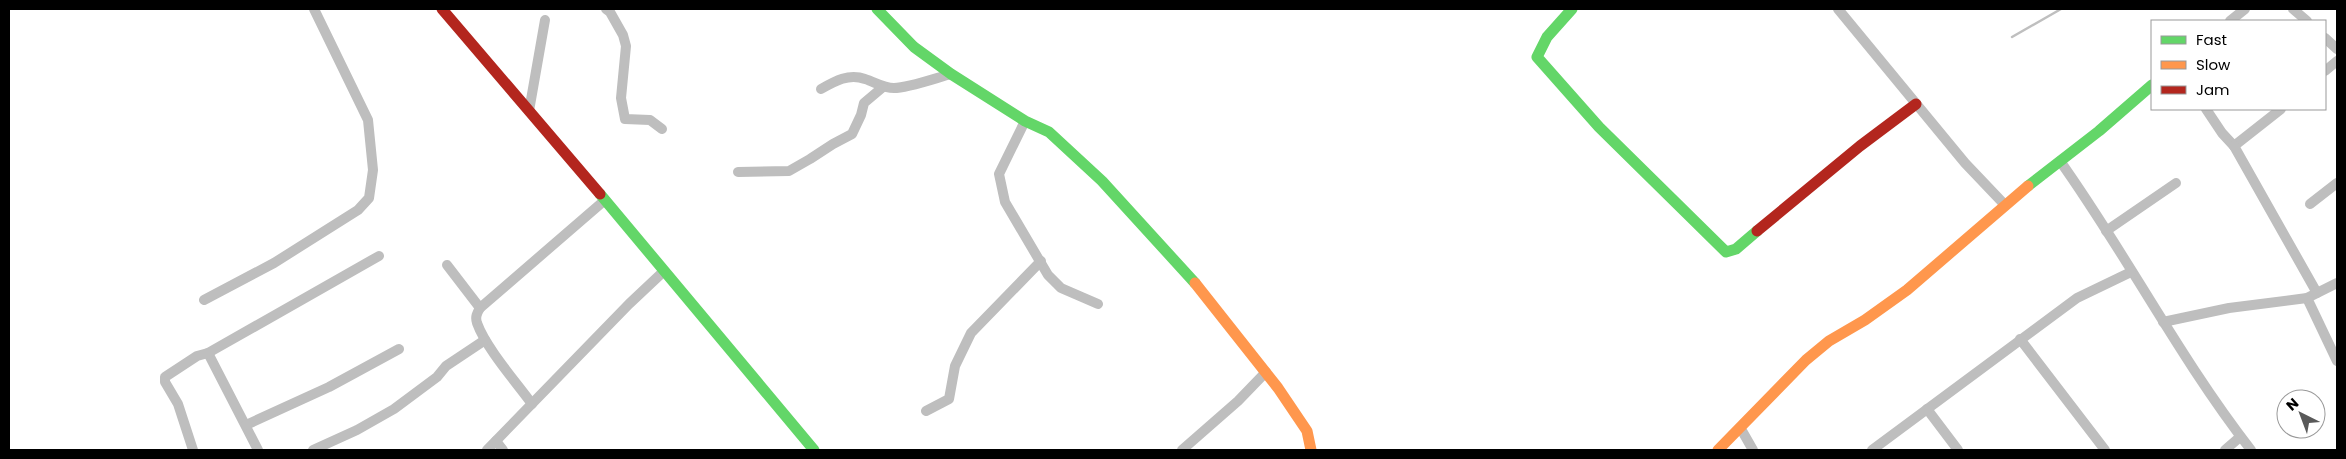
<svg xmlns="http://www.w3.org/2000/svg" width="2346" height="459" viewBox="0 0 2346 459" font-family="Poppins,sans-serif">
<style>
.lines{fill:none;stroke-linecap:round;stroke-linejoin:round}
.stream{stroke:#bfbfbf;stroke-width:2.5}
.street{stroke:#bebebe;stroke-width:10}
.fast{stroke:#63d668;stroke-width:11}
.slow{stroke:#ff974d;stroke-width:11}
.jam{stroke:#b3261e;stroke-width:11}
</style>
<rect width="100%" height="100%" fill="#fff"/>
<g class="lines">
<!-- stream -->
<path class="stream" d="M2012 37 2061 9"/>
<!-- street -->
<g class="street">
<path d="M606 9 610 12 623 35 626 46 621 98 625 119 650 120 662 129"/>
<path d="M1838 9 1965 163 2004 204"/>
<path d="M2293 9 2307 21"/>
<path d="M2230 21 2245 9"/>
<path d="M2325 38 2337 49"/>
<path d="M2325 71 2337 61"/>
<path d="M821 89C835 81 849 73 865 79 875 82 883 88 894 88 908 88 936 78 951 74"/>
<path d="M2206 109 2222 133 2234 146 2281 109"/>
<path d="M529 111 545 20"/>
<path d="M1025 121 999 174 1005 202 1048 275 1061 288 1098 304"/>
<path d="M2234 146 2317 293"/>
<path d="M2060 161C2127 255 2180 359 2251 450"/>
<path d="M738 172 789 171 810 159 833 144 852 134 861 115 864 103 883 87"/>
<path d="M2310 204 2337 183"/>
<path d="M2106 231 2176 183"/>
<path d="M447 265 480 308"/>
<path d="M2307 298 2337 361"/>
<path d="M204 300 274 263 358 210 369 198 373 170 368 120 314 9"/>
<path d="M2163 322 2229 308 2307 298 2337 283"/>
<path d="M2020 339 2105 450"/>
<path d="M208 353 258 450"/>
<path d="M532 404C516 382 486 348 477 323 475 317 477 313 480 308L605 200"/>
<path d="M1927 409 1958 450"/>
<path d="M926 411 949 399 955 366 971 333 1041 261"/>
<path d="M246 425 329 387 399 349"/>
<path d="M1741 429 1753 450"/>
<path d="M496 441 503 450"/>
<path d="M193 450 178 404 165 382V377L197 356 208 353 379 256"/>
<path d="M313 450 357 430 394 409 437 377 446 366 485 340"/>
<path d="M487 450 629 304 663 272"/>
<path d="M1182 450 1238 401 1266 372"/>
<path d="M1872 450 2077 298 2131 272"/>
<path d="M2225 450 2240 437"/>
</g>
<!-- fast -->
<g class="fast">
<path d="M877 9 914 47 951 74 1025 121 1049 132 1102 181 1195 283"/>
<path d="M1572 9 1547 37 1537 57 1599 127 1726 252 1736 249 1757 231"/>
<path d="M2028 186 2099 131 2152 85"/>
<path d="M600 194 814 450"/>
</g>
<!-- slow -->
<g class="slow">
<path d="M1195 283 1278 388 1307 431 1311 450"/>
<path d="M1718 450 1806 360 1829 341 1865 320 1907 290 2028 186"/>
</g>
<!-- jam -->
<g class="jam">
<path d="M442 9 600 194"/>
<path d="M1757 231 1860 146 1916 104"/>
</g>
</g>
<!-- border -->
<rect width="2346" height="459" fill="none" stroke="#000000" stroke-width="20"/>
<!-- legend -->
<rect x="2151" y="20" width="175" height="90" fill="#ffffff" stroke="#999999"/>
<rect x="2161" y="36" width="25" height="8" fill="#63d668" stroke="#999999"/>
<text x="2196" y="45" font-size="15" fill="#000000">Fast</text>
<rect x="2161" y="61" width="25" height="8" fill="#ff974d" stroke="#999999"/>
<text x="2196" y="70" font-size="15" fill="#000000">Slow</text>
<rect x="2161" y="86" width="25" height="8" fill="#b3261e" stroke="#999999"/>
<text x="2196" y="95" font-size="15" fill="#000000">Jam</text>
<!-- north arrow -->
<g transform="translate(2301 414) rotate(318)"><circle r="24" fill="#ffffff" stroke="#999999"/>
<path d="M0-4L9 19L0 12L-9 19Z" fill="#595959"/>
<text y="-8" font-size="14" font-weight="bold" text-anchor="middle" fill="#000000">N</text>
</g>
</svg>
